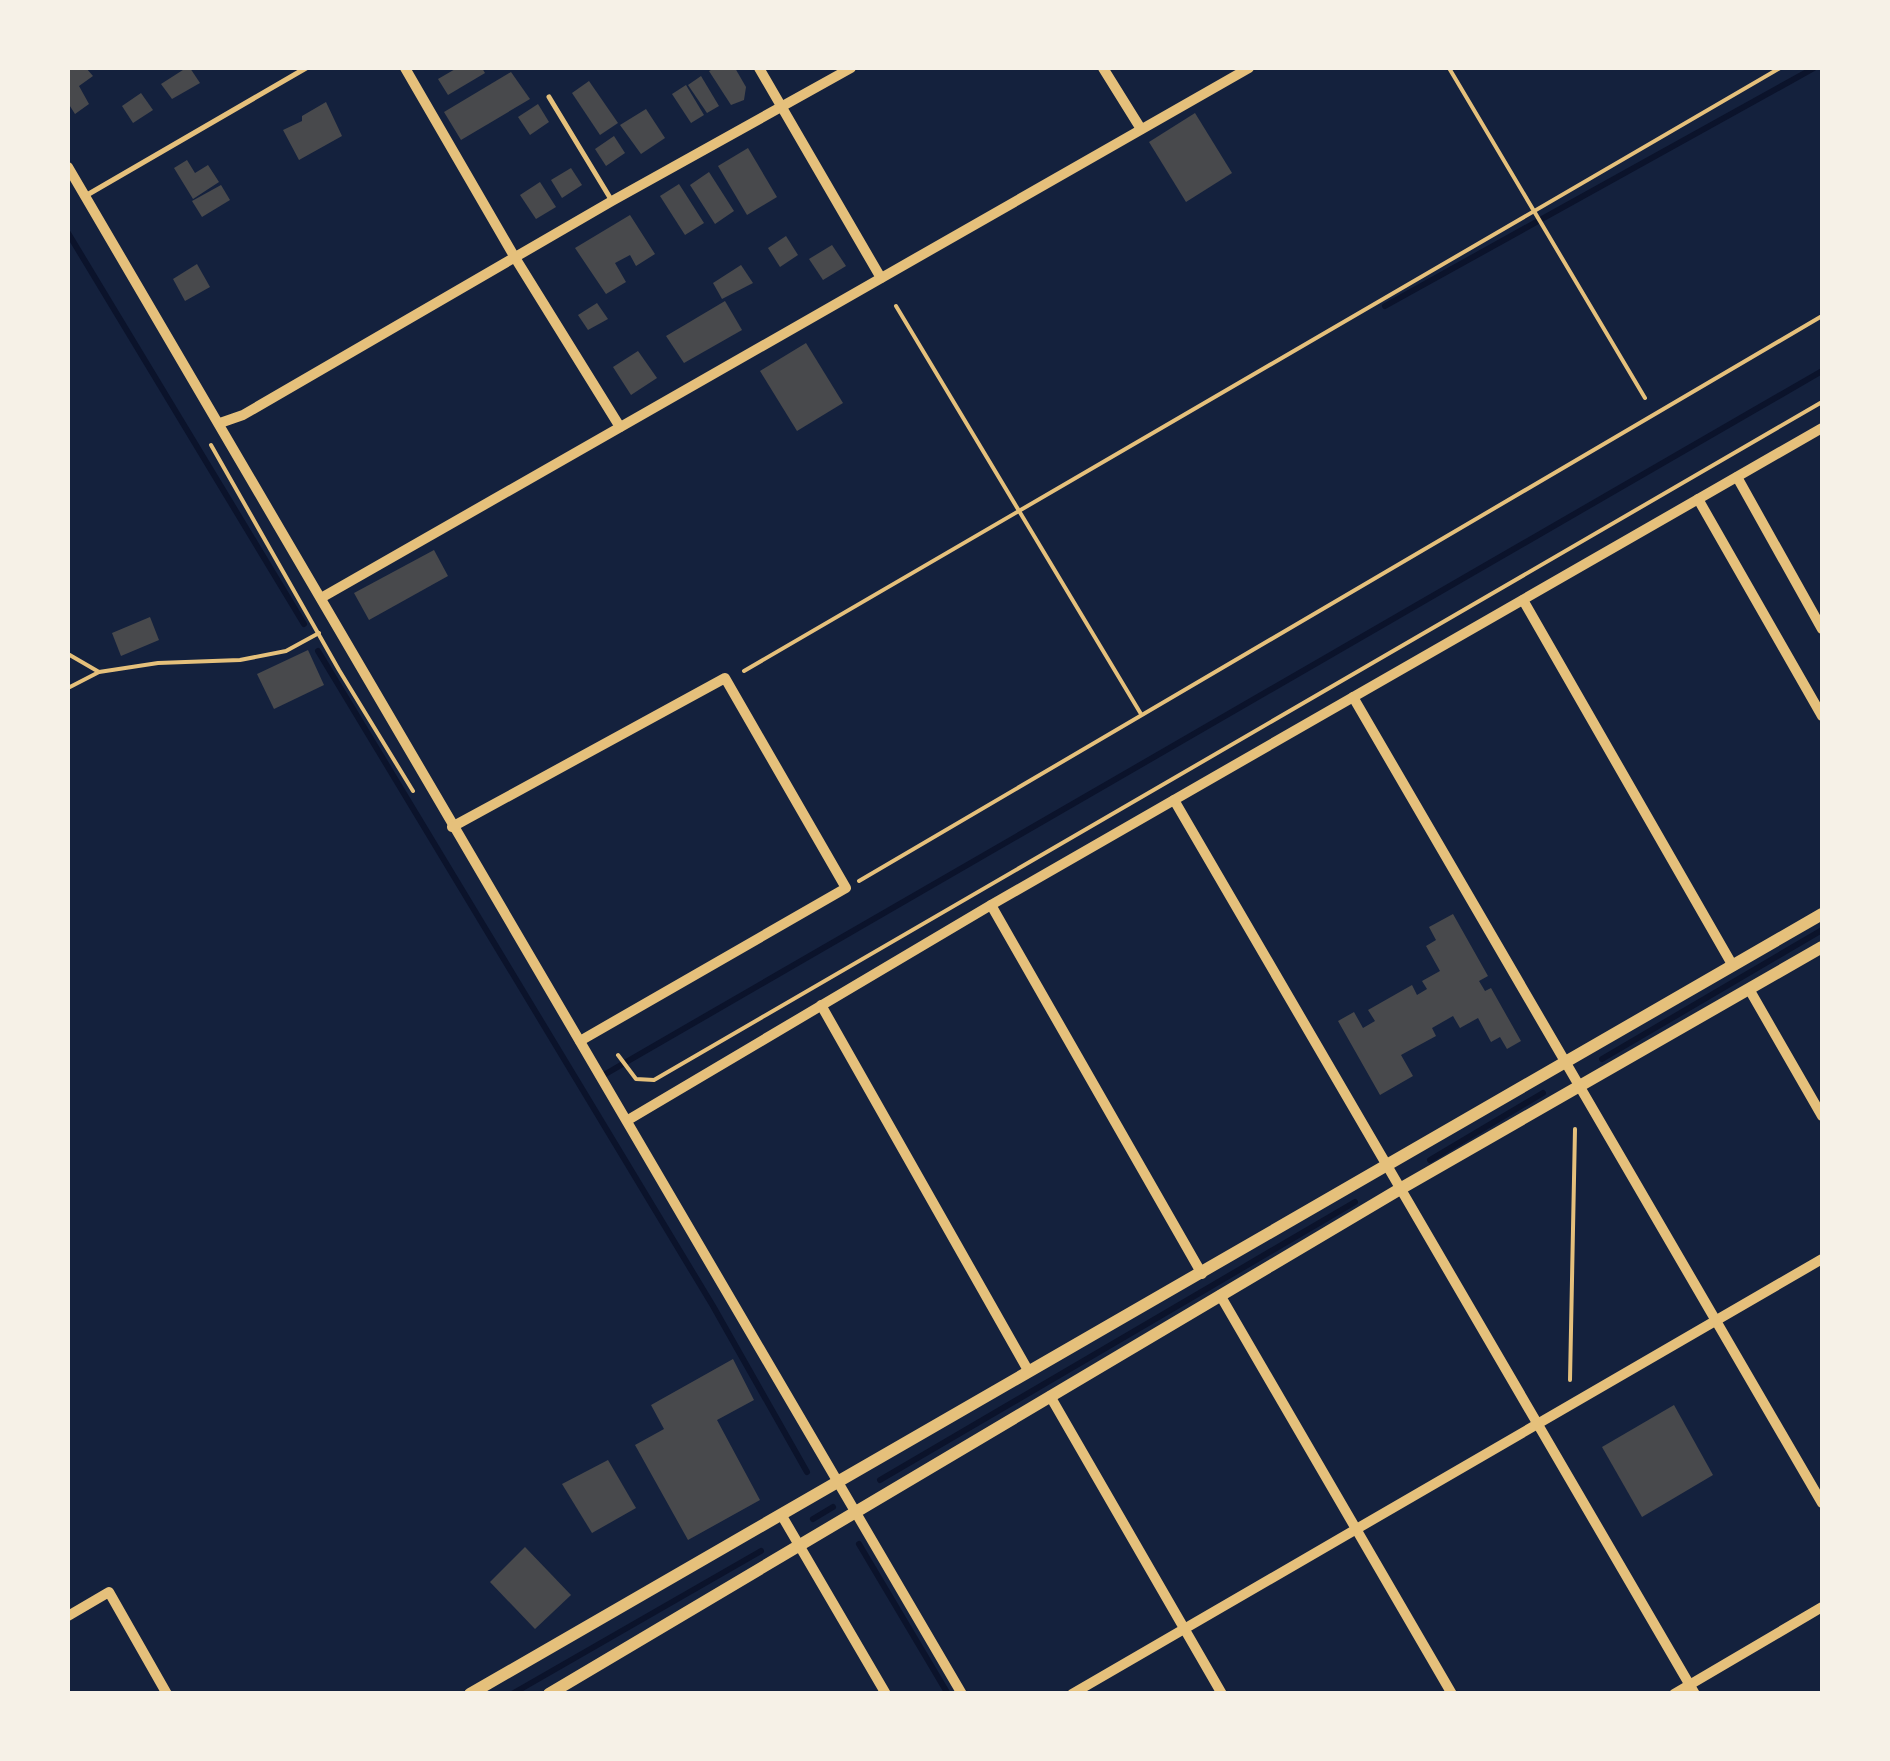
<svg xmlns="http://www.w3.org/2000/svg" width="1890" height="1761" viewBox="0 0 1890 1761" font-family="'Alegreya Sans',sans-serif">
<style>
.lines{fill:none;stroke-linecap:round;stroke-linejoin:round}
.stream{stroke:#0b132b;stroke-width:6}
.building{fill:#48494c}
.path{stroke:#e5c07b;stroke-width:4}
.service{stroke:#e5c07b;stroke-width:5}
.minor{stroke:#e5c07b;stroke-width:10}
.tertiary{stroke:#e5c07b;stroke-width:12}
</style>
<rect width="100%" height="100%" fill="#14213d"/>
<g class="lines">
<!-- stream -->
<g class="stream">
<path d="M68 233 304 624"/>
<path d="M1385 306 1814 68"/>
<path d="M318 651 713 1306 807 1472"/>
<path d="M1602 1059 1822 930"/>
<path d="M602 1076 1822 371"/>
<path d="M1430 1160 1543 1093"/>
<path d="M880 1480 1355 1202"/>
<path d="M813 1519 833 1507"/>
<path d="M859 1544 948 1694"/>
<path d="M512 1694 761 1551"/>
</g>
</g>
<!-- building -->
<g class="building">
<path d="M73 68H86L93 76 79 86 89 104 75 114 68 103V71Z"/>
<path d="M186 68H190L200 83 172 99 161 84Z"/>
<path d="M457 68H482L485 73 448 95 438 79Z"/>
<path d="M715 68H735L746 87 744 100 731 105 709 71Z"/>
<path d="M511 72 530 99 461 140 444 112Z"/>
<path d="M701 76 719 106 707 113 688 85Z"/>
<path d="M589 81 618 123 600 135 572 93Z"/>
<path d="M686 85 704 115 691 123 672 94Z"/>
<path d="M141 93 153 110 133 123 122 106Z"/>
<path d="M326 102 342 136 299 160 283 130 302 121V116Z"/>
<path d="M538 104 549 122 530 135 518 117Z"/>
<path d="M646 109 665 138 641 154 620 125Z"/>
<path d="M1195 113 1232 173 1186 202 1149 142Z"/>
<path d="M614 136 625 153 606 166 595 149Z"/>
<path d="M748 148 777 197 747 215 718 166Z"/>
<path d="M187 160 195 173 208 165 219 182 193 199 174 168Z"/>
<path d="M571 168 582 185 562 198 551 180Z"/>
<path d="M709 172 734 211 715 224 690 185Z"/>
<path d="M540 182 556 207 536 219 520 195Z"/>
<path d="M679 184 704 223 685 235 660 196Z"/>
<path d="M221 185 230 200 202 217 192 201Z"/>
<path d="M630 215 655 254 636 266 630 255 615 263 626 282 606 294 575 248Z"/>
<path d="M786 236 798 255 780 267 768 248Z"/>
<path d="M832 245 846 266 823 280 809 259Z"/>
<path d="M197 264 210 287 185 301 173 279Z"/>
<path d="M741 265 753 283 722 299 713 283Z"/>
<path d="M725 301 742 330 684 363 666 336Z"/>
<path d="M597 303 608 319 588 330 578 315Z"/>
<path d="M806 343 843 403 797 431 760 371Z"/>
<path d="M638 351 657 378 631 395 613 367Z"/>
<path d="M434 550 448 576 369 620 354 593Z"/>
<path d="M150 617 159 640 121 656 112 633Z"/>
<path d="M308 650 324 685 274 709 257 674Z"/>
<path d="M1453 914 1488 976 1479 981 1485 991 1491 988 1521 1041 1507 1049 1500 1037 1491 1042 1478 1018 1460 1028 1453 1016 1432 1028 1436 1036 1401 1055 1413 1076 1380 1095 1338 1021 1354 1012 1363 1028 1375 1021 1368 1010 1412 985 1417 995 1427 989 1422 981 1440 971 1426 946 1436 940 1429 927Z"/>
<path d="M733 1359 754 1400 717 1420 760 1500 688 1540 635 1445 664 1429 651 1405Z"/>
<path d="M1674 1405 1713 1475 1642 1517 1602 1447Z"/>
<path d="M608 1460 636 1508 592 1533 562 1484Z"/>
<path d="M525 1547 571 1595 535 1629 490 1582Z"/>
</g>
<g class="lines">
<!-- path -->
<g class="path">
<path d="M1449 68 1645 398"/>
<path d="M896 306 1141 714"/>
<path d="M211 445 339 670 413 791"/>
<path d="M68 654 99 672 158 663 240 660 286 651 319 633"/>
<path d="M744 671 1780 68"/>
<path d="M68 688 99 672"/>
<path d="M859 881 1822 316"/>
<path d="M618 1055 636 1079 654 1080 1822 402"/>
<path d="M1570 1380 1575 1129"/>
</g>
<!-- service -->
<g class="service">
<path d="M549 97 612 201"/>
<path d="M87 195 306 68"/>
</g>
<!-- minor -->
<g class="minor">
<path d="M405 68 514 256 620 427"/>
<path d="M759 68 881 278"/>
<path d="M1103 68 1141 129"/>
<path d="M68 167 962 1694"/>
<path d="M220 423 243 415 612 201 851 68"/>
<path d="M1737 477 1822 629"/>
<path d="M1698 499 1822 716"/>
<path d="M321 598 1249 68"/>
<path d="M1523 600 1733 966"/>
<path d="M1353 697 1822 1503"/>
<path d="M1174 800 1695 1694"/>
<path d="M452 827 725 678 846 888 580 1041"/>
<path d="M991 905 1202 1274"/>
<path d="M1749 989 1822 1116"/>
<path d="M821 1005 1029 1372"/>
<path d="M628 1120 991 905 1822 428"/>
<path d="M1220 1295 1452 1694"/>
<path d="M1050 1396 1222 1694"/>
<path d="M782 1516 886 1694"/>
<path d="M68 1616 109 1592 167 1694"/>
<path d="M1072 1694 1822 1259"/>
<path d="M1674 1694 1822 1607"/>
</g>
<!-- tertiary -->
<g class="tertiary">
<path d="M470 1694 1822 914"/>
<path d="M549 1694 1400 1189 1822 947"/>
</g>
</g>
<!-- border -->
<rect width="1890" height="1761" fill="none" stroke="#f6f1e7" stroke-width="140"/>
</svg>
